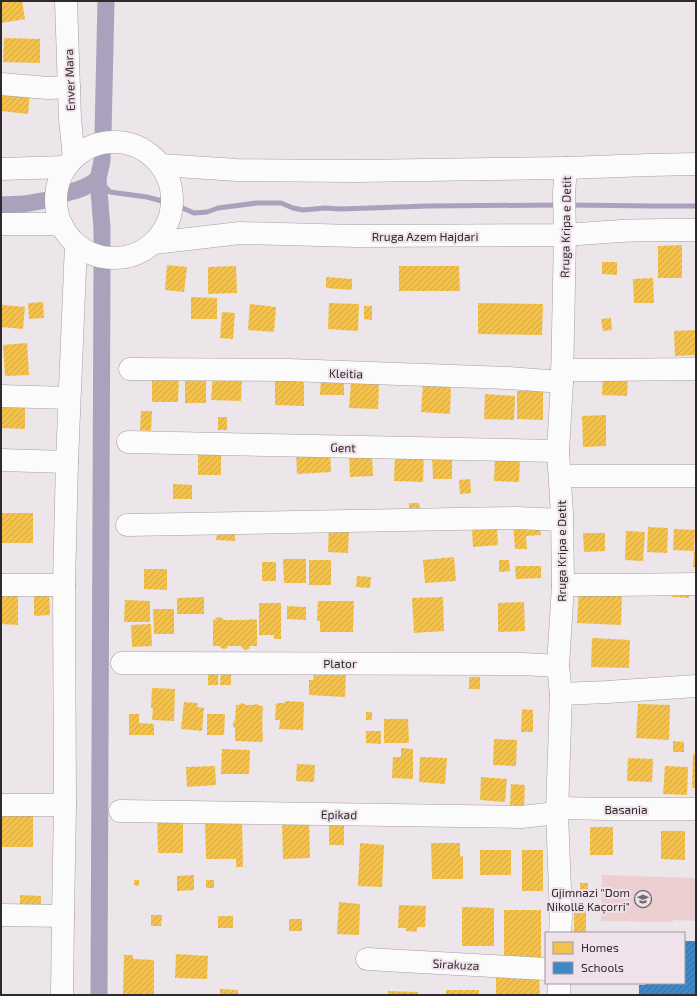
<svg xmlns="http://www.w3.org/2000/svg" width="697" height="996" viewBox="0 0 697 996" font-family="'Exo 2',sans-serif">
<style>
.pitch{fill:#ecd0d1}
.homes{fill:url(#homes-hatch)}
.schools{fill:url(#schools-hatch)}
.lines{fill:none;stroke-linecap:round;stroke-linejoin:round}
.stream{stroke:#aaa2bd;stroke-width:5}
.canal{stroke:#aaa2bd;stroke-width:17}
.minor-casing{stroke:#a39ea2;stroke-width:23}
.minor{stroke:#fcfbfc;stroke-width:22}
.labels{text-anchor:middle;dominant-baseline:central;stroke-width:4;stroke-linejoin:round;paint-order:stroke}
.street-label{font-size:12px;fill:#2e2a2d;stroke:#efe2ea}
.poi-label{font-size:12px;fill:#2e2a2d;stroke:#efe2ea;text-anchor:end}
</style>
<defs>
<pattern id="homes-hatch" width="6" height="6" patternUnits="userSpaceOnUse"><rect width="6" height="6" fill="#f2c14e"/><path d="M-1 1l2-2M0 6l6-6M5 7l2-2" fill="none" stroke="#d0a644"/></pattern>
<pattern id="schools-hatch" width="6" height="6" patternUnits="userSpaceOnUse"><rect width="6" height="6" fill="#3f88c5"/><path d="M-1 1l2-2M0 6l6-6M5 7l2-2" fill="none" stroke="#356fa0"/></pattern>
</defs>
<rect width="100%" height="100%" fill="#ece5e9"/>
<!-- pitch -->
<path class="pitch" d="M602 875 696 878V921L673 920V922L601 921Z"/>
<!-- homes -->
<g class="homes">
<path d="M1 1H22L25 19 1 23Z"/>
<path d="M4 38 40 39V63L3 62Z"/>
<path d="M1 88 30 92 28 114 1 111Z"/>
<path d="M682 245V278H658V246Z"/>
<path d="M602 262H617V275L602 274Z"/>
<path d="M167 265 187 267 184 292 165 290Z"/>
<path d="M236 266 237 293 208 294V267Z"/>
<path d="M399 266H459L460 291H399Z"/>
<path d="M326 277 352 279V290L326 288Z"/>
<path d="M653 278 654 303H634L633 279Z"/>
<path d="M191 297 217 298V319H191Z"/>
<path d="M43 302 44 318 29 319 28 303Z"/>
<path d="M329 303 359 304 358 331 328 329Z"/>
<path d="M478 303 543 304 542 335 478 334Z"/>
<path d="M250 304 276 307 274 332 248 330Z"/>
<path d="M2 305 25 307 23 329 1 327Z"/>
<path d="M364 306H372V320L364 319Z"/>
<path d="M222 312 235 313 233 339 220 338Z"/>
<path d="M611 318 612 330 603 331 601 319Z"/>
<path d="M696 330V355L675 356 674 331Z"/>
<path d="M27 343 29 375 5 376 3 345Z"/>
<path d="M213 373 242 375 241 401 211 400Z"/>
<path d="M206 374V403H185V375Z"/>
<path d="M603 375 628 376 627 396 602 395Z"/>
<path d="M152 376 179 377 178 402H152Z"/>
<path d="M321 379 344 380V395H320Z"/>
<path d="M275 381H304V406L275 405Z"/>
<path d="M351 382 379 384 378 409 349 408Z"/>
<path d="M423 383 451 384 450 414 421 412Z"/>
<path d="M517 391H543V420L517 419Z"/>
<path d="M485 394 515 396 514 420 484 419Z"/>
<path d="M1 403H25V429L1 428Z"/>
<path d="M141 411H152L151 431 140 430Z"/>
<path d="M606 415V446L583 447 582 416Z"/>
<rect x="218" y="417" width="9" height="13"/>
<path d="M330 449 331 472 297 474 296 450Z"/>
<rect x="198" y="451" width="23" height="24"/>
<path d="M395 452 424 454 423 482 394 481Z"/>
<path d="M372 453 373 476 350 477 349 454Z"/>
<path d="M452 453V479H433L432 454Z"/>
<path d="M495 457H520L519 482 494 481Z"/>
<path d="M470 479 471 493 460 494 459 480Z"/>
<path d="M173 484 192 485V499H173Z"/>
<path d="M409 503H419L420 508H409Z"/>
<rect x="1" y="513" width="32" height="30"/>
<path d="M539 521 541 535 526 536 527 549H515L513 523Z"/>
<path d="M329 525 349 530 348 553 328 552Z"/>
<path d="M497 527 498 545 473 547 472 529Z"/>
<path d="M648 527 668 528 667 553 647 552Z"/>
<path d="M674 529 695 530 694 551 673 550Z"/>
<path d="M217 531 235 532V541L216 540Z"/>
<path d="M626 531 645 532 643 561 625 560Z"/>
<path d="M583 533H605V551L584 552Z"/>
<path d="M694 551H696V567H693Z"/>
<path d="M454 557 456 581 425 583 423 560Z"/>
<path d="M283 559H306V583H284Z"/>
<rect x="309" y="560" width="22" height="25"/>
<path d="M499 560H509L510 571 499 572Z"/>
<rect x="262" y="562" width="14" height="19"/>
<path d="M515 566H541V578L516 579Z"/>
<path d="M144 569H167V590L144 589Z"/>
<path d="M357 576 371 577 370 588 356 587Z"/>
<path d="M672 587H689V598L672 597Z"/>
<path d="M579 589 622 591 621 625 577 623Z"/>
<path d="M49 590 50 615 34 616V594Z"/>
<path d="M1 592H18V625L1 624Z"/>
<path d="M204 597V614H177V598Z"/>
<path d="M443 597 444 631 414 633 412 598Z"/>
<path d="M125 600 150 601V622H124Z"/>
<path d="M318 601H354L353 632H320V621H317Z"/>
<path d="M524 602 525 631 498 632V603Z"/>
<path d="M259 603H281V639H274V635H259Z"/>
<path d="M287 606 306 607V620L287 619Z"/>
<path d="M153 609H174V634H154Z"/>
<path d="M219 617 222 618 224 620H248L252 619 257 620V646H250L249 649 246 650 243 649 241 646H228L227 648 224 649 221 648 220 646H213V620H215L216 618Z"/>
<path d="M151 624 152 646 132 647 131 625Z"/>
<path d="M592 638 630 640 629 668 591 667Z"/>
<rect x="208" y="668" width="10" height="17"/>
<path d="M221 668H231V685H220Z"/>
<path d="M314 672 346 673 345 697 309 695V680H313Z"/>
<rect x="469" y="677" width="11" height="12"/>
<path d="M152 688 175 689 174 721 152 720 153 709 151 708Z"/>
<path d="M286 701 304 702 303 730 279 729 280 720H275L276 705H274L278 703H284Z"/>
<path d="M184 702 198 703 197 707 204 708 202 731 181 729Z"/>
<path d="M243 703 246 705H253L257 704 260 706H263L262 722 263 726 262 728 263 738 262 742 235 741V728L233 726V723L235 720 236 705H239L240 704Z"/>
<path d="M638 704 670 705 669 740 636 738Z"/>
<path d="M522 709 533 710V732H521Z"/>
<rect x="366" y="712" width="6" height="8"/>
<path d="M129 714H139V723L154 724V735H129Z"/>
<path d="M207 714H225L224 735H207Z"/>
<path d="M384 719H408L409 743H384Z"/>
<path d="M366 731H381V744L366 743Z"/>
<path d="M494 739 517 740 516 766 493 765Z"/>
<path d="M673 741 684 742V752H673Z"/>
<path d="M401 748 413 749V779L392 778 393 757H401Z"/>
<path d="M222 749 250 750 249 774H221Z"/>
<path d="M693 754H696V788H692Z"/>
<path d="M420 757 447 758 445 784 419 782Z"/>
<path d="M628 758 653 759 652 782 627 781Z"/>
<path d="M297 764 315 765 314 782 296 781Z"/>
<path d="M215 766 216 785 187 787 186 767Z"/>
<path d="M665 766 688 767 687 795 663 794Z"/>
<path d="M481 777 507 779 505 802 480 800Z"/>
<path d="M511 784 525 785 524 806 510 805Z"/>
<rect x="1" y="808" width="32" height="39"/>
<path d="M183 817V853H158L157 818Z"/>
<path d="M329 819 344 820V845H329Z"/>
<path d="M205 820H242L243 867H236V859H206Z"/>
<path d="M309 823 310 858 283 859 282 824Z"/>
<rect x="590" y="827" width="23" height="28"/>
<path d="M661 831H685V860L661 859Z"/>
<path d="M360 843 384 845 382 887 358 886Z"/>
<path d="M431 843H460V856H463V879H432Z"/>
<rect x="480" y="850" width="31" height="25"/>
<rect x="522" y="850" width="21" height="41"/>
<path d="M194 875V890L177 891V876Z"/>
<path d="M134 880H139V886L134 885Z"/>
<rect x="206" y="880" width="8" height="8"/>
<rect x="580" y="883" width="8" height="15"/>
<path d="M20 895 41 896V906L20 905Z"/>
<path d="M339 902 360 904 359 935 337 934Z"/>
<path d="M399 905 426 906 425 927H417V932L406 931V928H398Z"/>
<path d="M462 907 494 908V946H462Z"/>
<rect x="504" y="910" width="37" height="49"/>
<rect x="574" y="911" width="12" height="22"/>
<path d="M151 915H162L161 926H151Z"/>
<rect x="218" y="916" width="15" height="12"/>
<rect x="289" y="919" width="13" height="12"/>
<path d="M176 954 208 956 207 979 175 978Z"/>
<path d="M124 955H133V959L154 960V995H123Z"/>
<path d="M496 977H539L540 995H496Z"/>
<path d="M220 989 238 990V995H220Z"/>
<rect x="446" y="990" width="33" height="5"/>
<path d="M388 991 418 992V995H388Z"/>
</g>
<!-- schools -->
<path class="schools" d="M684 941H695L696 995H639V985H645V983H684Z"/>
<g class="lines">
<!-- stream -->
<g class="stream">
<path d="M98 179 110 192 147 197 162 201"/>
<path d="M569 205 654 206H696"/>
<path d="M178 206 194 213 207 212 218 208 257 203H281L293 208 303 210 325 208 341 209 427 206 559 205"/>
</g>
<!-- canal -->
<g class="canal">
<path d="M103 134 106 1"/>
<path d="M102 153V161L98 179 102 228V247"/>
<path d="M66 193C79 190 87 187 98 179"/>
<path d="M1 205 24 204 47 200"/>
<path d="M99 995 102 267"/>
</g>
<!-- minor casing -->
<g class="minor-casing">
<g id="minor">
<path d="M66 1 70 119 74 158"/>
<path d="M1 84 48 88 69 87"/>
<circle cx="114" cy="200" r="58"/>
<path d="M161 165 237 170 356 171 566 168 649 165 696 164"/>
<path d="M1 169 66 167"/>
<path d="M1 224H47L62 225"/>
<path d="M154 243 240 233 355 236 565 235C579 234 592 233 606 232 636 229 666 230 696 230"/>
<path d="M130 369 289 370 508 378 562 382"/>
<path d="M562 370H602L696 369"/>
<path d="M1 396 69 398"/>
<path d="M128 442 558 451"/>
<path d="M1 460 67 462"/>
<path d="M560 476H696"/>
<path d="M127 525 516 518 562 520"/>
<path d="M1 585H64"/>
<path d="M563 585H613L696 584"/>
<path d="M122 663 523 664 558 666"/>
<path d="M561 694 607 692 696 686"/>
<path d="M1 805H65"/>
<path d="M557 808 607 809H696"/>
<path d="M120 811 521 817 557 813"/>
<path d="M1 915 63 916"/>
<path d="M560 933 561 916 557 813 561 694 558 666 563 585 562 514 558 451 562 382 565 235 564 193 566 168"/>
<path d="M367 959 546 969"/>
<path d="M62 995 63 916 65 805 64 585 67 462 76 244"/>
<path d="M559 995V983"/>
</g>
</g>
<!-- minor -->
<use href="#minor" class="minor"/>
</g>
<!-- icons -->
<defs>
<g id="school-ring" transform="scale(0.9)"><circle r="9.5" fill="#efe2ea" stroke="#706b6f" stroke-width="1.5"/><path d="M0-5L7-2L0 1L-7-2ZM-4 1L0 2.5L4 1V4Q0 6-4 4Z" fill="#706b6f"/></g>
</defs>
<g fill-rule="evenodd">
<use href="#school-ring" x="643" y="899"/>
</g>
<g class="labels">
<!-- street labels -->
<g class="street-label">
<text transform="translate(69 80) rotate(-92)">Enver Mara</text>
<text transform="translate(565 227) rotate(-89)">Rruga Kripa e Detit</text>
<text x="425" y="236">Rruga Azem Hajdari</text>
<text transform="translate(346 373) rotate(2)">Kleitia</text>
<text transform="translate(343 447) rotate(1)">Gent</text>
<text transform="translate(561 551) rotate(-90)">Rruga Kripa e Detit</text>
<text x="340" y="663">Plator</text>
<text x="626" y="809">Basania</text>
<text transform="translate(339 814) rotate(1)">Epikad</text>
<text transform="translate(456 964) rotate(3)">Sirakuza</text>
</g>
<!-- poi labels -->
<g class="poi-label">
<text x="630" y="892">Gjimnazi "Dom<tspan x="630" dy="14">Nikollë Kaçorri"</tspan></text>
</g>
</g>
<!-- border -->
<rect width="697" height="996" fill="none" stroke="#2e2a2d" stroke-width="4"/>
<!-- legend -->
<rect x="545" y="932" width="140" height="52" fill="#efe2ea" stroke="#a2989e"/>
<rect x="553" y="942" width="20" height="12" fill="#f2c14e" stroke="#a2989e"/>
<text x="581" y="952" font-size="12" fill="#2e2a2d">Homes</text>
<rect x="553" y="962" width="20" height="12" fill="#3f88c5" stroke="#a2989e"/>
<text x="581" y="972" font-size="12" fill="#2e2a2d">Schools</text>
</svg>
